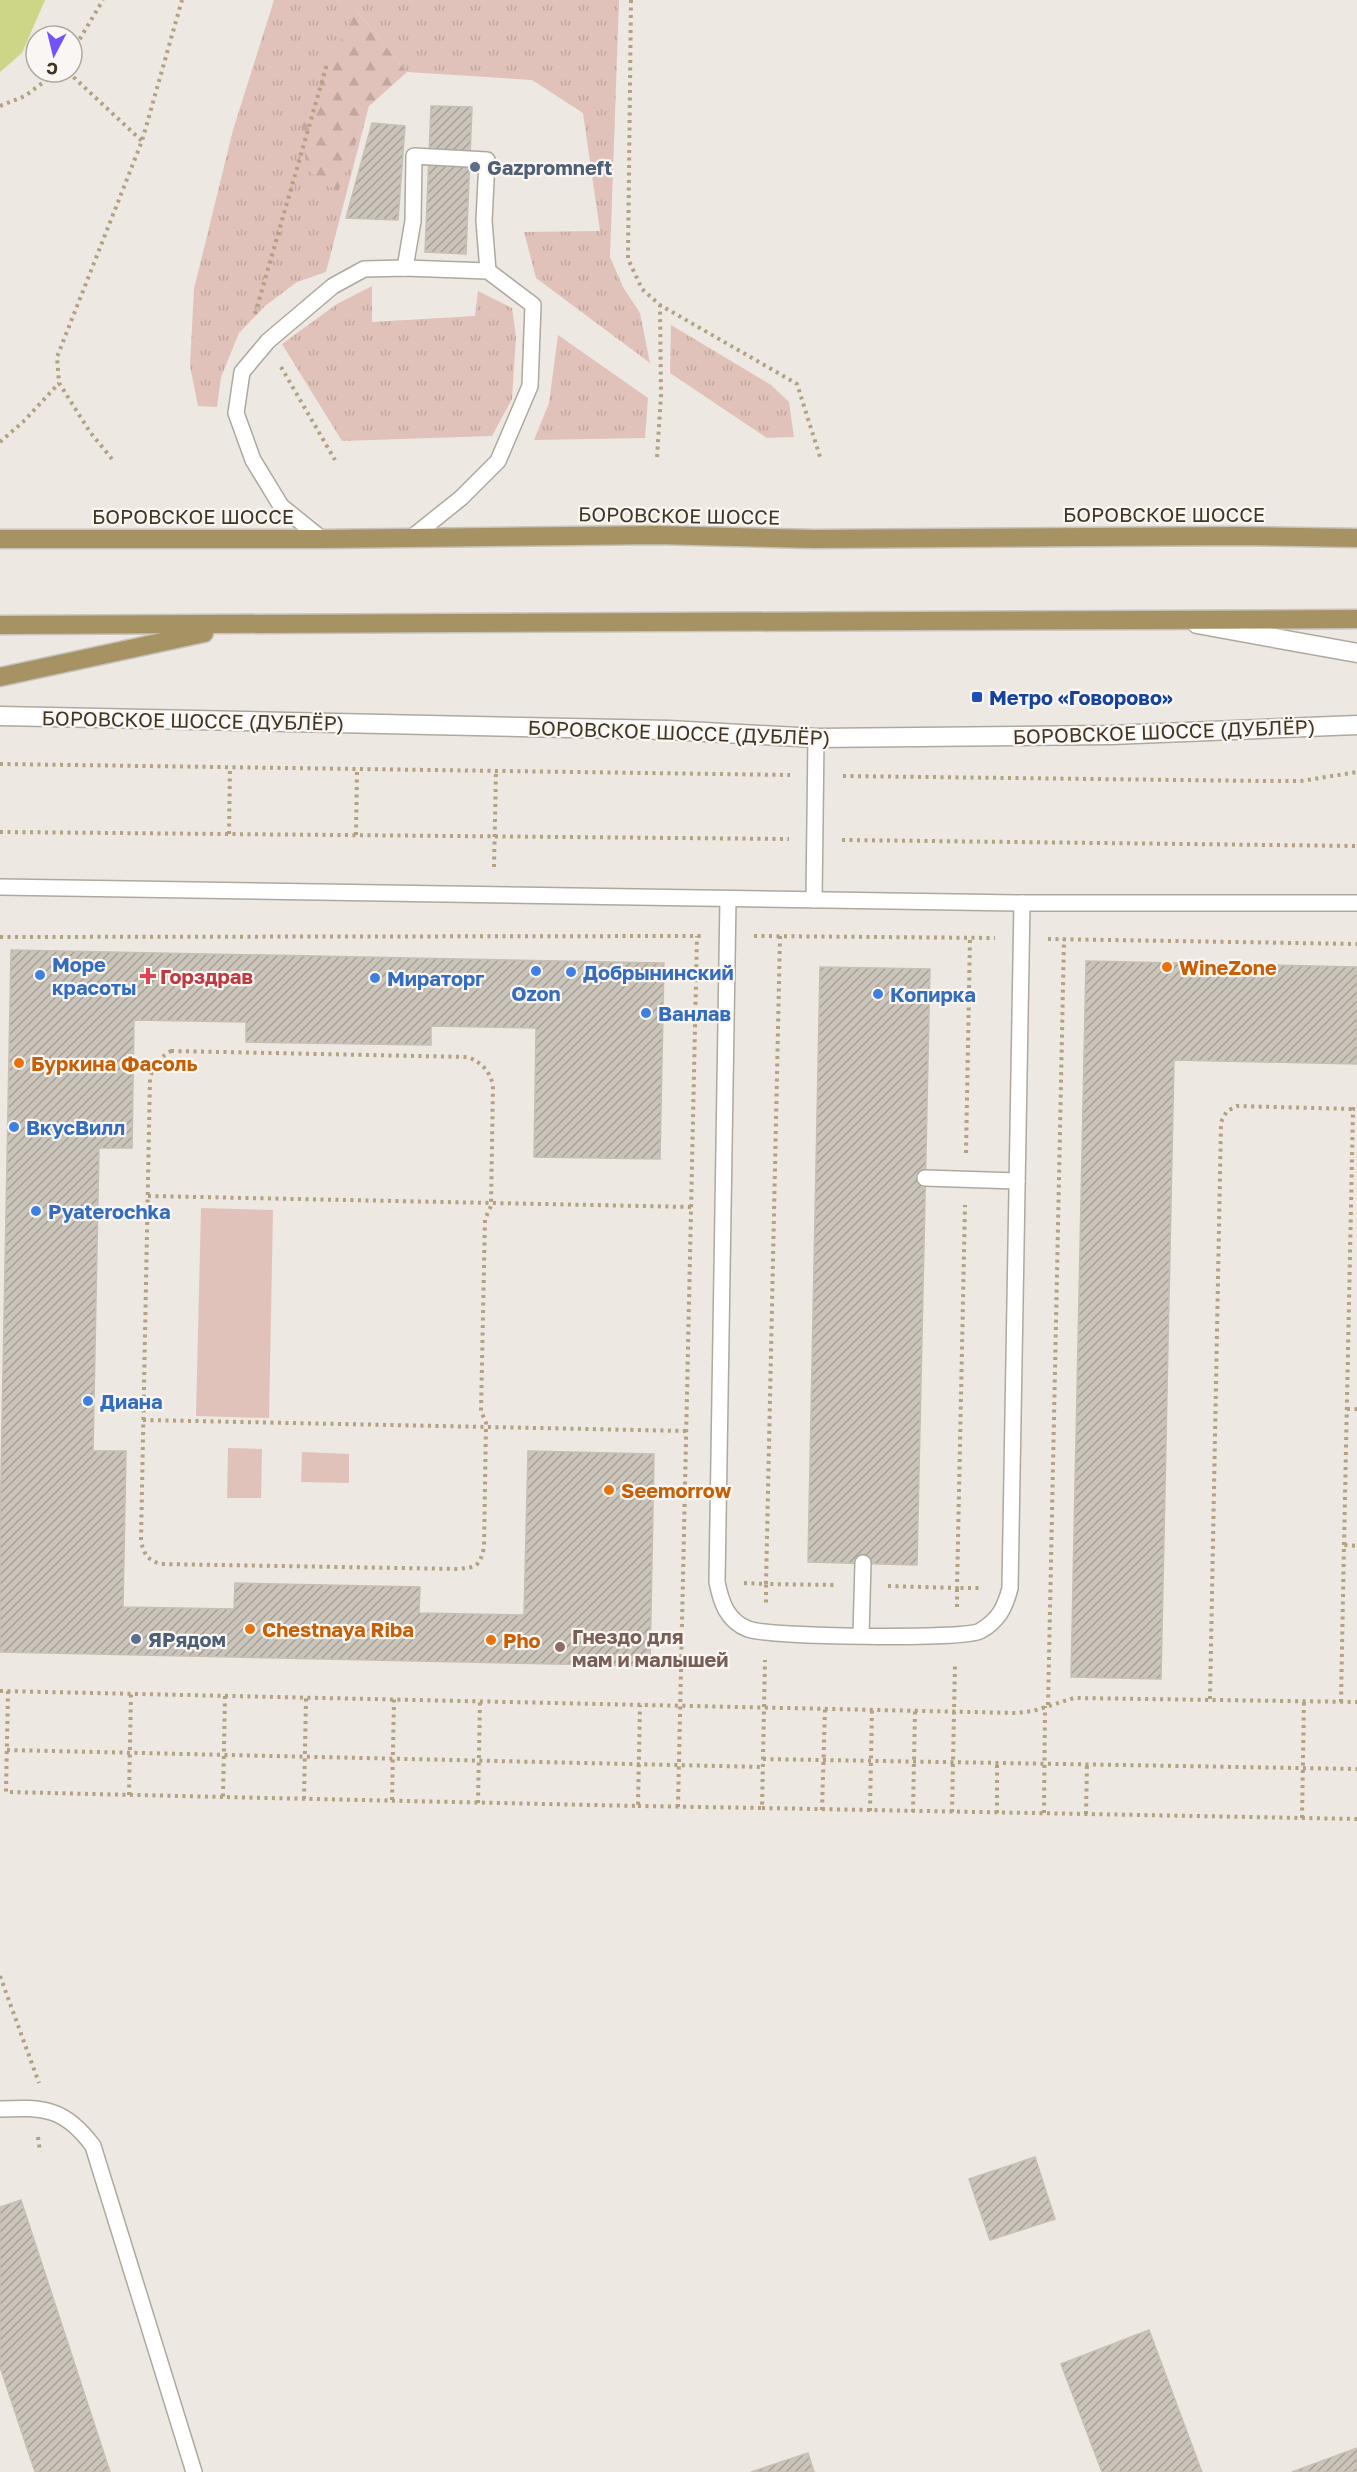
<svg xmlns="http://www.w3.org/2000/svg" width="1357" height="2472" viewBox="0 0 1357 2472" font-family="'Golos Text',sans-serif">
<style>
.grass{fill:url(#grass-tufts)}
.forest{fill:url(#forest-firs)}
.green{fill:#e0c2ba}
.water{fill:#cdd686}
.building{fill:url(#building-hatch);stroke:#c8bfb4;stroke-width:1.5}
.lines{fill:none;stroke-linecap:round;stroke-linejoin:round}
.service-casing{stroke:#afa89d;stroke-width:18}
.tertiary-casing{stroke:#afa89d;stroke-width:21}
.primary-casing{stroke:#c6c3bc;stroke-width:21}
.path{stroke:#b3a180;stroke-width:4;stroke-dasharray:3 4.5;stroke-linecap:butt}
.service{stroke:#fff;stroke-width:15}
.tertiary{stroke:#fff;stroke-width:18}
.primary{stroke:#a69263;stroke-width:18}
.service-dot{fill:#5c6f8a;stroke:#faf6f3;stroke-width:2}
.transit-dot{fill:#1a4fb4;stroke:#faf6f3;stroke-width:2}
.food-dot{fill:#e8710a;stroke:#faf6f3;stroke-width:2}
.shop-dot{fill:#3f7fe0;stroke:#faf6f3;stroke-width:2}
.health-dot{fill:#e0444e;stroke:#faf6f3;stroke-width:2}
.education-dot{fill:#8d6e63;stroke:#faf6f3;stroke-width:2}
.labels{text-anchor:middle;dominant-baseline:central;stroke-width:4.5;stroke-linejoin:round;paint-order:stroke}
.service-label{font-size:20px;font-weight:bold;fill:#4e5e75;stroke:#faf6f3;text-anchor:start}
.street-label{font-size:20px;fill:#403621;stroke:#faf6f3}
.transit-label{font-size:20px;font-weight:bold;fill:#164399;stroke:#faf6f3;text-anchor:start}
.shop-label{font-size:20px;font-weight:bold;fill:#366cbe;stroke:#faf6f3;text-anchor:start}
.food-label{font-size:20px;font-weight:bold;fill:#c56008;stroke:#faf6f3;text-anchor:start}
.health-label{font-size:20px;font-weight:bold;fill:#be3a42;stroke:#faf6f3;text-anchor:start}
.education-label{font-size:20px;font-weight:bold;fill:#785e54;stroke:#faf6f3;text-anchor:start}
</style>
<defs>
<pattern id="grass-tufts" width="24" height="20" patternUnits="userSpaceOnUse" patternTransform="scale(1.5)"><rect width="24" height="20" fill="#e0c2ba"/><path d="M3 7l-1-3M5 7V3M7 7l1-3M15 17l-1-3M17 17v-4M19 17l1-3" fill="none" stroke="#c1a7a0"/></pattern>
<pattern id="forest-firs" width="22" height="20" patternUnits="userSpaceOnUse" patternTransform="scale(1.5)"><rect width="22" height="20" fill="#e0c2ba"/><path d="M5 1l3.5 6h-7zM16 11l3.5 6h-7z" fill="#c1a7a0"/></pattern>
<pattern id="building-hatch" width="6" height="6" patternUnits="userSpaceOnUse" patternTransform="scale(1.5)"><rect width="6" height="6" fill="#cbc4ba"/><path d="M-1 1l2-2M0 6l6-6M5 7l2-2" fill="none" stroke="#a6a097"/></pattern>
</defs>
<rect width="100%" height="100%" fill="#ede8e2"/>
<!-- grass -->
<g class="grass">
<path d="M274 0H619L610 257 623 287 640 313 650 363 536 278 524 232 600 231 583 113 532 80 407 72 355 9 338 191 369 106 326 272 297 282 265 306 239 333 221 377 217 407 198 406 190 366 194 289 233 130Z"/>
<path d="M372 286V322L475 316 478 291 512 308 516 337 512 399 492 436 342 441 282 344 337 304Z"/>
<path d="M671 325 771 385 789 402 794 437 767 438 670 373Z"/>
<path d="M558 335 648 398 645 438 534 440 549 403Z"/>
</g>
<!-- forest -->
<path class="forest" d="M355 9 407 72 369 106 338 192 307 170 301 125Z"/>
<!-- green -->
<g class="green">
<path d="M201 1208 273 1210 269 1418 196 1416Z"/>
<path d="M228 1448 262 1449 261 1498H227Z"/>
<path d="M302 1452 349 1454V1483L301 1482Z"/>
</g>
<!-- water -->
<path class="water" d="M0 0H45L22 53 0 72Z"/>
<!-- building -->
<g class="building">
<path d="M431 106 472 107 466 254 425 252Z"/>
<path d="M372 123 405 126 398 220 346 218Z"/>
<path d="M11 950 664 963 660 1159 534 1157 536 1028 431 1026V1045L246 1042V1022L134 1020 132 1148H99L93 1451H126L123 1607 234 1609 235 1583 420 1587 419 1613 524 1615 528 1451 654 1454 650 1666 0 1652V1529Z"/>
<path d="M1086 961 1357 967V1064L1174 1060 1161 1679 1071 1677Z"/>
<path d="M820 967 930 969 917 1565 808 1562Z"/>
<path d="M1035 2157 1055 2219 990 2240 969 2179Z"/>
<path d="M21 2200 110 2472H35L0 2367V2207Z"/>
<path d="M1149 2330 1200 2467 1202 2472H1102L1061 2364Z"/>
<path d="M1357 2448V2472H1292Z"/>
<path d="M808 2453 814 2472H751Z"/>
</g>
<g class="lines">
<!-- service casing -->
<g class="service-casing">
<g id="service">
<path d="M405 268 413 221 414 156 487 160 484 221 488 271"/>
<path d="M322 539 281 506 253 460 236 413 242 372 268 341 333 286 364 269 405 268 488 271 533 305 530 386 498 461 461 498 411 538"/>
<path d="M0 887 1022 903H1357"/>
<path d="M728 899 717 1582C721 1602 727 1621 748 1629 767 1637 964 1640 980 1631 998 1621 1005 1608 1010 1588L1022 903"/>
<path d="M814 900 816 738"/>
<path d="M925 1178 1017 1181"/>
<path d="M861 1635 863 1563"/>
<path d="M0 2109C44 2107 65 2108 93 2146L194 2472"/>
</g>
</g>
<!-- tertiary casing -->
<g class="tertiary-casing">
<g id="tertiary">
<path d="M1197 624 1357 653"/>
<path d="M0 716 669 730 816 738 1111 735 1357 725"/>
</g>
</g>
<!-- primary casing -->
<g class="primary-casing">
<g id="primary">
<path d="M0 539H322L658 535 814 539 1240 536 1357 538"/>
<path d="M0 625 1357 619"/>
<path d="M0 677 204 633"/>
</g>
</g>
<!-- path -->
<g class="path">
<path d="M631 0 628 259 642 289 660 305 797 384 821 460"/>
<path d="M72 52 103 0"/>
<path d="M68 72 142 141"/>
<path d="M0 106 25 96 57 72"/>
<path d="M255 314 327 64"/>
<path d="M281 367 335 460"/>
<path d="M0 442 25 420 59 383"/>
<path d="M657 457 661 395 660 305"/>
<path d="M112 459 90 432 59 383 57 357 142 141 182 0"/>
<path d="M0 764 790 775"/>
<path d="M843 776 1262 781H1301L1357 772"/>
<path d="M0 832 789 839"/>
<path d="M229 834 230 767"/>
<path d="M356 835 357 769"/>
<path d="M842 840 1357 846"/>
<path d="M494 867 496 771"/>
<path d="M754 936 995 938"/>
<path d="M780 936 766 1584 836 1585"/>
<path d="M0 937 701 936"/>
<path d="M1048 939 1357 944"/>
<path d="M171 1051 468 1057C482 1063 489 1070 493 1085L491 1206 485 1219 481 1411 486 1423 484 1548C479 1567 477 1567 458 1569L161 1564C147 1560 144 1554 141 1541L150 1078C154 1064 159 1058 171 1051Z"/>
<path d="M966 1153 970 937"/>
<path d="M148 1196 691 1207"/>
<path d="M1347 1409H1357"/>
<path d="M143 1420 686 1431"/>
<path d="M1344 1545 1353 1109H1357"/>
<path d="M744 1583 766 1584V1605"/>
<path d="M888 1586 957 1588 965 1205"/>
<path d="M957 1607V1588H981"/>
<path d="M0 1691 1016 1713 1033 1711 1074 1698 1357 1702"/>
<path d="M8 1691 6 1792 223 1797"/>
<path d="M225 1696 223 1797 638 1806 640 1705"/>
<path d="M1210 1699 1221 1122 1227 1111 1237 1106 1353 1109"/>
<path d="M1341 1702 1344 1545 1357 1546"/>
<path d="M1048 1705 1064 939"/>
<path d="M7 1750 763 1767"/>
<path d="M763 1759 1357 1769"/>
<path d="M129 1795 131 1694"/>
<path d="M304 1799 306 1698"/>
<path d="M392 1800 394 1699"/>
<path d="M478 1803 480 1702"/>
<path d="M638 1806 762 1808 765 1660"/>
<path d="M678 1807 697 936"/>
<path d="M762 1808 1357 1819"/>
<path d="M822 1810 825 1709"/>
<path d="M870 1811 872 1710"/>
<path d="M913 1812 915 1711"/>
<path d="M952 1812 955 1663"/>
<path d="M997 1813V1762"/>
<path d="M1044 1813 1045 1706"/>
<path d="M1086 1814 1087 1764"/>
<path d="M1302 1818 1304 1701"/>
<path d="M0 1976 39 2083"/>
<path d="M38 2137 40 2152"/>
</g>
<!-- service -->
<use href="#service" class="service"/>
<!-- tertiary -->
<use href="#tertiary" class="tertiary"/>
<!-- primary -->
<use href="#primary" class="primary"/>
</g>
<!-- markers -->
<g class="service-dot">
<circle cx="475" cy="167" r="6"/>
<circle cx="136" cy="1639" r="6"/>
</g>
<rect class="transit-dot" x="971" y="691" width="12" height="12" rx="3"/>
<g class="food-dot">
<circle cx="1167" cy="967" r="6"/>
<circle cx="19" cy="1063" r="6"/>
<circle cx="609" cy="1490" r="6"/>
<circle cx="250" cy="1629" r="6"/>
<circle cx="491" cy="1640" r="6"/>
</g>
<g class="shop-dot">
<circle cx="536" cy="971" r="6"/>
<circle cx="571" cy="972" r="6"/>
<circle cx="40" cy="975" r="6"/>
<circle cx="375" cy="978" r="6"/>
<circle cx="878" cy="994" r="6"/>
<circle cx="646" cy="1013" r="6"/>
<circle cx="14" cy="1127" r="6"/>
<circle cx="36" cy="1211" r="6"/>
<circle cx="88" cy="1401" r="6"/>
</g>
<path class="health-dot" d="M145 967h6v6h6v6h-6v6h-6v-6h-6v-6h6z"/>
<circle class="education-dot" cx="560" cy="1647" r="6"/>
<g class="labels">
<!-- service labels -->
<g class="service-label">
<text x="487" y="167">Gazpromneft</text>
<text x="148" y="1639">ЯРядом</text>
</g>
<!-- street labels -->
<g class="street-label">
<text x="1164" y="514">БОРОВСКОЕ ШОССЕ</text>
<text transform="translate(679 515) rotate(1)">БОРОВСКОЕ ШОССЕ</text>
<text x="193" y="516">БОРОВСКОЕ ШОССЕ</text>
<text transform="translate(193 720) rotate(1)">БОРОВСКОЕ ШОССЕ (ДУБЛЁР)</text>
<text transform="translate(1164 731) rotate(-2)">БОРОВСКОЕ ШОССЕ (ДУБЛЁР)</text>
<text transform="translate(679 732) rotate(2)">БОРОВСКОЕ ШОССЕ (ДУБЛЁР)</text>
</g>
<!-- transit labels -->
<g class="transit-label">
<text x="989" y="697">Метро «Говорово»</text>
</g>
<!-- shop labels -->
<g class="shop-label">
<text x="52" y="964">Море<tspan x="52" dy="23">красоты</tspan></text>
<text x="583" y="972">Добрынинский</text>
<text x="387" y="978">Мираторг</text>
<text x="536" y="993" text-anchor="middle">Ozon</text>
<text x="890" y="994">Копирка</text>
<text x="658" y="1013">Ванлав</text>
<text x="26" y="1127">ВкусВилл</text>
<text x="48" y="1211">Pyaterochka</text>
<text x="100" y="1401">Диана</text>
</g>
<!-- food labels -->
<g class="food-label">
<text x="1179" y="967">WineZone</text>
<text x="31" y="1063">Буркина Фасоль</text>
<text x="621" y="1490">Seemorrow</text>
<text x="262" y="1629">Chestnaya Riba</text>
<text x="503" y="1640">Pho</text>
</g>
<!-- health labels -->
<g class="health-label">
<text x="160" y="976">Горздрав</text>
</g>
<!-- education labels -->
<g class="education-label">
<text x="572" y="1636">Гнездо для<tspan x="572" dy="23">мам и малышей</tspan></text>
</g>
</g>
<!-- north arrow -->
<g transform="translate(54 54) rotate(187)"><circle r="28" fill="#faf6f3" stroke="#b0a99f" stroke-width="1.5"/>
<path d="M0-4.5L10 22L0 15L-10 22Z" fill="#7452fc"/>
<text y="-9" font-size="16" font-weight="bold" text-anchor="middle" fill="#403621">С</text>
</g>
</svg>
